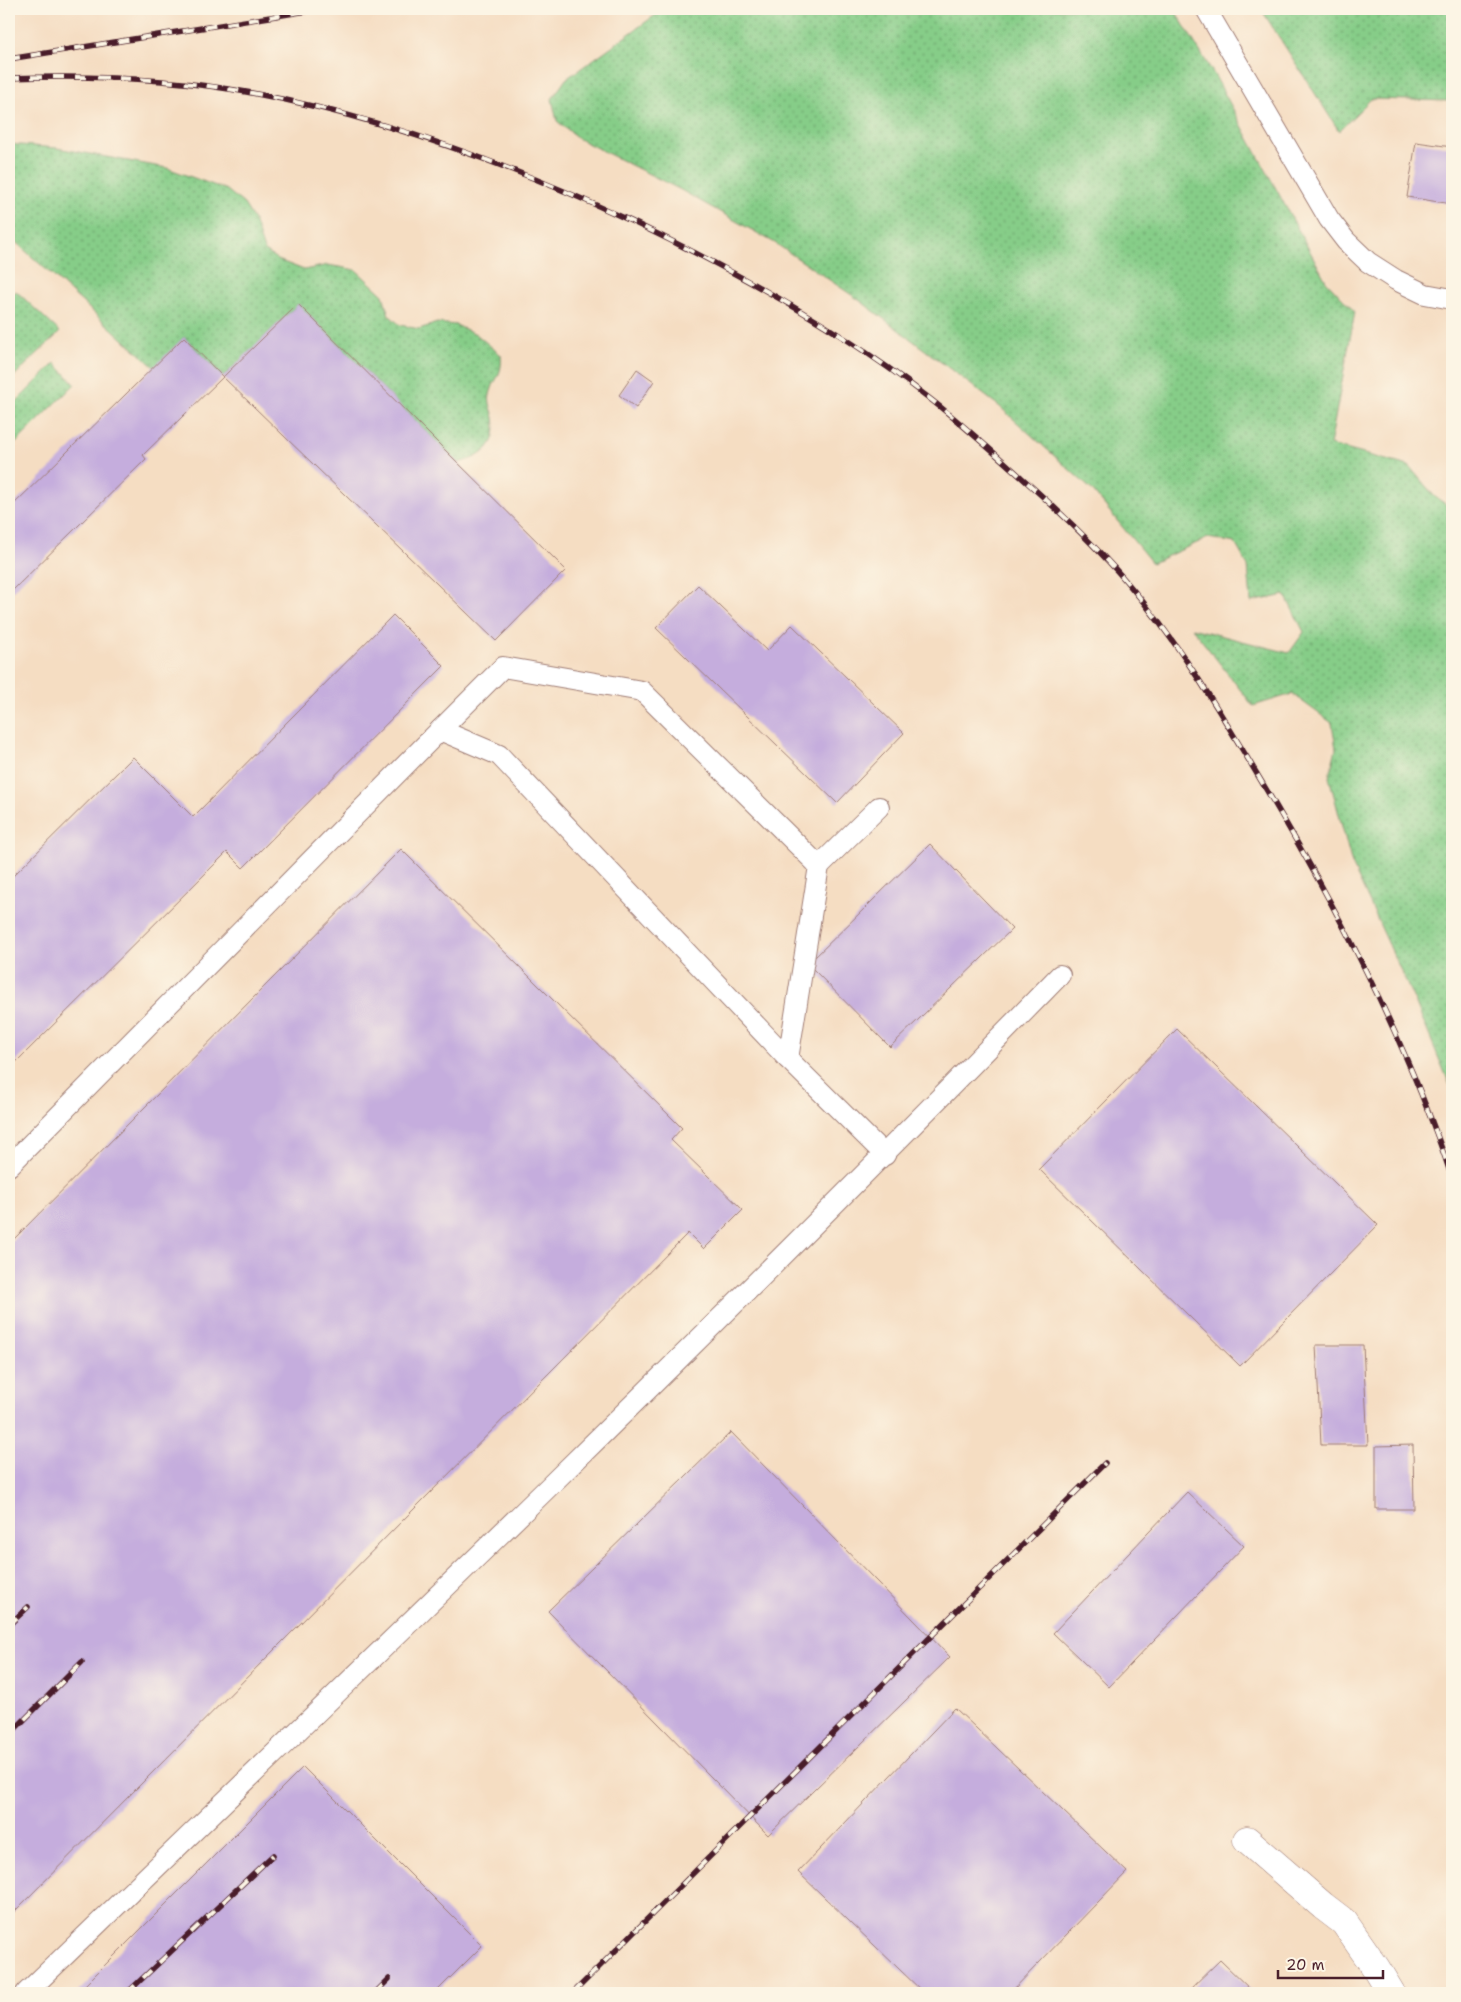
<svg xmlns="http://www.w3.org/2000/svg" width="1461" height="2002" viewBox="0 0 1461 2002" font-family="'Shantell Sans',sans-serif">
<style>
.grass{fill:url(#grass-dots);stroke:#68765a}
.building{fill:#c5addd}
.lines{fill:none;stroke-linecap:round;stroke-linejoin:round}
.lane-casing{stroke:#a07e76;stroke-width:22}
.street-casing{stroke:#a07e76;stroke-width:29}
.lane{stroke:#fff;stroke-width:20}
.street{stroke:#fff;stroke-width:28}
.rail-casing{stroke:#4a1f2b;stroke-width:5.5}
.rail{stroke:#fcf5e5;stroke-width:4;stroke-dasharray:11;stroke-linecap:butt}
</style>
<defs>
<pattern id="grass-dots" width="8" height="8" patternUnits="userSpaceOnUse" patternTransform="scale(1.25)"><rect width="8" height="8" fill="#86cd88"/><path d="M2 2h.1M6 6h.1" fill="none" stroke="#70a66f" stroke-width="1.8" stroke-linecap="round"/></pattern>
</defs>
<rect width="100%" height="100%" fill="#fcf5e5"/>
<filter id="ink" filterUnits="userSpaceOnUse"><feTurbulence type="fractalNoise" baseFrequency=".02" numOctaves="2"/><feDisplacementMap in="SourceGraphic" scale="10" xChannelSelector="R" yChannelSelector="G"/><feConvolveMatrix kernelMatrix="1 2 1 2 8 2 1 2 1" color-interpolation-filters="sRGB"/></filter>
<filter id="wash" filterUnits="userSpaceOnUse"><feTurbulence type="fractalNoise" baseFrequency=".0096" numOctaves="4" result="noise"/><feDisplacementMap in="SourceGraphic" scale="20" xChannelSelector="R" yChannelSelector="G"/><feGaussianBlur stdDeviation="1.12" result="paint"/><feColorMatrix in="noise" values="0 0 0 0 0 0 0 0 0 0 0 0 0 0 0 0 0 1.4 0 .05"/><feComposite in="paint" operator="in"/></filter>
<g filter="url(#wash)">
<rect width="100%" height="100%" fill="#f5ddc2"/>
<!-- grass -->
<g class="grass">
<path d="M664 9H1174L1215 76 1326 281 1355 312 1330 445 1409 466 1435 497 1452 508V1090L1417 1006 1352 864 1329 777 1336 749 1332 723 1292 694 1253 706 1192 628 1289 653 1304 632 1285 595 1251 602 1248 566 1235 543 1208 538 1152 563 1092 490 999 406 859 300 775 243 679 189 579 139 557 121 552 99 566 79Z"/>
<path d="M1261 9H1452V101L1371 99 1339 131Z"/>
<path d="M9 144 57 148 167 168 227 190 244 204 254 220 264 250 278 260 304 270 328 265 356 270 383 295 389 315 400 325 419 329 437 323 456 325 476 334 501 355C503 377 494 377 490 395 488 403 493 411 494 418 499 446 482 457 458 463L298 304 223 377 184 337 154 367 9 236Z"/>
<path d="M16 291 60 332 12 378 9 374V298Z"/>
<path d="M55 363 75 384 9 450V409Z"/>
</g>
<g id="blocks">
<!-- building -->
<g class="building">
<path d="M1416 142 1452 147V204L1407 197Z"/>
<path d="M298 304 566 570 496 641 223 377Z"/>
<path d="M184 337 223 377 143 455 146 459 9 594V509Z"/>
<path d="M637 369 654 381 636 408 619 395Z"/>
<path d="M698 585 767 651 792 625 904 733 837 803 656 628Z"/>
<path d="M393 615 444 666 243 868 227 852 9 1069V880L133 757 193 817Z"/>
<path d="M930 844 1012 929 890 1047 808 964Z"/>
<path d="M401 849 682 1128 671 1140 743 1210 704 1249 688 1233 9 1917V1244Z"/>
<path d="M1177 1029 1378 1225 1240 1366 1039 1169Z"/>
<path d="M1316 1345H1363L1368 1445H1321Z"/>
<path d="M731 1432 950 1657 768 1835 548 1611Z"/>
<path d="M1413 1445 1414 1509H1376V1446Z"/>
<path d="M1187 1492 1244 1546 1109 1687 1053 1633Z"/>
<path d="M955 1708 1127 1872 1010 1993H924L798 1872Z"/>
<path d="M303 1767 482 1946 435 1993H77Z"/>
<path d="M1220 1960 1254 1993H1186Z"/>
</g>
</g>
</g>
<g filter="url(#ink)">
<use href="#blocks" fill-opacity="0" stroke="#a07e76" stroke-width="1"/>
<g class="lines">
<!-- lane casing -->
<g class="lane-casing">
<g id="lane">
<path d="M1206 9 1329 219 1346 241 1368 262 1396 280 1425 294 1452 299"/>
<path d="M440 730 503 667 642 691 819 866 788 1059"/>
<path d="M819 866 879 807"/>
<path d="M9 1166 440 730 499 755 788 1059 885 1155"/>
<path d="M26 1993C374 1658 723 1322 1060 975"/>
</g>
</g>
<!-- street casing -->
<g class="street-casing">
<path id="street" d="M1247 1840 1323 1906 1344 1922 1376 1968 1391 1993"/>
</g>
<!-- lane -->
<use href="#lane" class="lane"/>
<!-- street -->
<use href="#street" class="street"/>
<!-- rail casing -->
<g class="rail-casing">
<g id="rail">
<path d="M9 59 320 9"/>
<path d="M9 78C90 75 172 78 252 93 384 118 509 164 631 221 731 269 836 326 925 395 958 420 990 449 1021 477 1058 510 1093 543 1125 580 1177 640 1217 707 1257 774 1334 902 1405 1036 1452 1178"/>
<path d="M9 1625 28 1607"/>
<path d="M9 1735 82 1662"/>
<path d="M127 1993 273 1855"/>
<path d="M375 1993 389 1979"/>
<path d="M573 1993 1105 1463"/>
</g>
</g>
<!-- rail -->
<use href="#rail" class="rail"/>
</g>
</g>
<!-- margin -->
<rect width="1461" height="2002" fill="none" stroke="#fcf5e5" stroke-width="30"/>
<!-- scale -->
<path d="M1278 1970v8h105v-8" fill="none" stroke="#4a1f2b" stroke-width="2.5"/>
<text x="1286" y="1970" font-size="15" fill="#4a1f2b" stroke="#fcf5e5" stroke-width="4" paint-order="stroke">20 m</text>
</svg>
